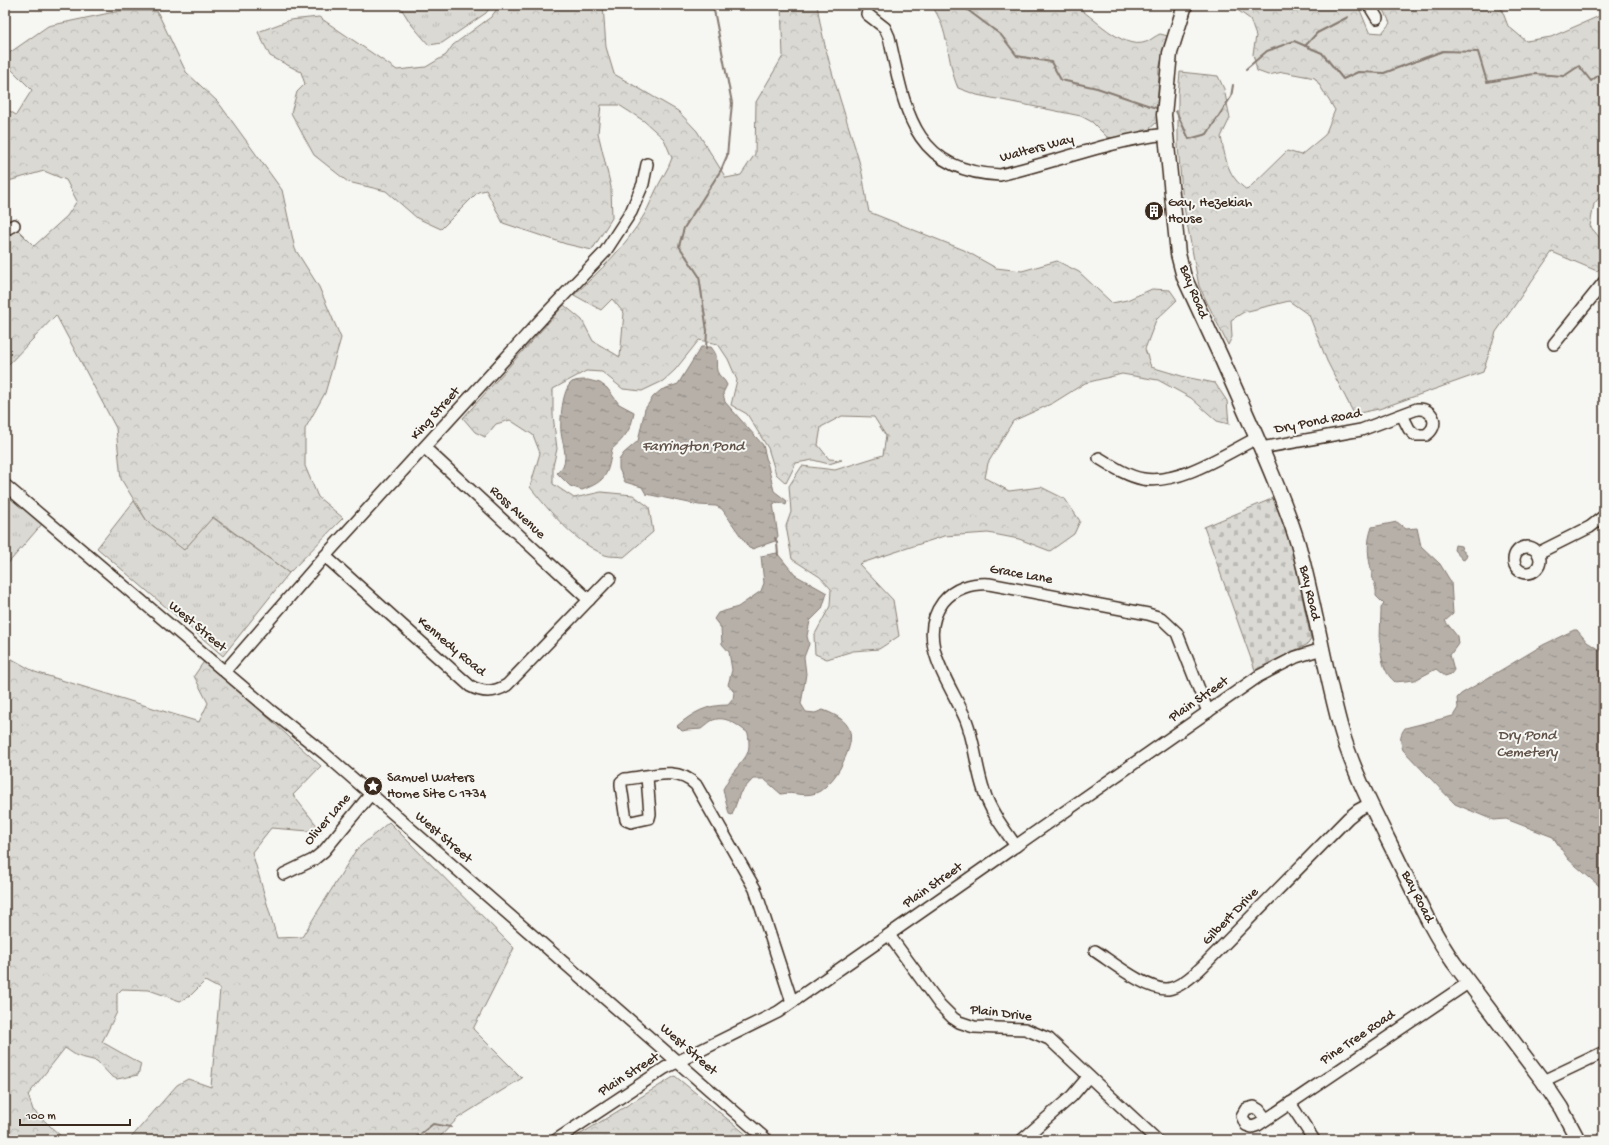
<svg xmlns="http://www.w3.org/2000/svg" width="1609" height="1145" viewBox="0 0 1609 1145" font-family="'Gochi Hand',sans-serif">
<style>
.grass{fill:url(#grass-tufts);stroke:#8a8278}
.forest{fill:url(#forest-crowns);stroke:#8a8278}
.cemetery{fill:url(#cemetery-stones);stroke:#8a8278}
.water{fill:url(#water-ripples);stroke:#857a71}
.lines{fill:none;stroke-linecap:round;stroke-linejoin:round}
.stream{stroke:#857a71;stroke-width:2}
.minor-casing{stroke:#3b2a1e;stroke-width:14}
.major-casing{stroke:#3b2a1e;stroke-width:17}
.minor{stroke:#f6f6f2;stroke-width:11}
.major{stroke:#f6f6f2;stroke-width:14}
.labels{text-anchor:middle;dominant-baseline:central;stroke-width:4;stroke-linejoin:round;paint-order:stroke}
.street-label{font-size:14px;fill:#3b2a1e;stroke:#f6f6f2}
.poi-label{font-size:14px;fill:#3b2a1e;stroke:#f6f6f2;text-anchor:start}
.water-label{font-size:15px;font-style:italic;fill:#605248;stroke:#f6f6f2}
</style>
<defs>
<pattern id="grass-tufts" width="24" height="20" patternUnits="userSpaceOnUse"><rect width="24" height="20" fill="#dad9d3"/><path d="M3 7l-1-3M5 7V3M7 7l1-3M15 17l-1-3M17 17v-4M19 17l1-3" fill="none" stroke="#bcbab5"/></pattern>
<pattern id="forest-crowns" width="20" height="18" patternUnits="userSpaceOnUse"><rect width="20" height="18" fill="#dad9d3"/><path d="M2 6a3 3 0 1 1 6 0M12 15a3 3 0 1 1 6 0" fill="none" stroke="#bcbab5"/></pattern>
<pattern id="cemetery-stones" width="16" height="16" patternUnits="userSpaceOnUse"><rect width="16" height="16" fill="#dad9d3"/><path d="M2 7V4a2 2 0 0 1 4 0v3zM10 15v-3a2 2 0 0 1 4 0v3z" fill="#bcbab5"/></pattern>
<pattern id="water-ripples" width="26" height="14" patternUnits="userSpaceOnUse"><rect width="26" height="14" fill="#b6b0a9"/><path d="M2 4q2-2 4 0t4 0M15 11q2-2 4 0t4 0" fill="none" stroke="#958f89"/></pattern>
</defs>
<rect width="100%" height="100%" fill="#f6f6f2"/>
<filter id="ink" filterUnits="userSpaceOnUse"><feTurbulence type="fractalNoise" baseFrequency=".025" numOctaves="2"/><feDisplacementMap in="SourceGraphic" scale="8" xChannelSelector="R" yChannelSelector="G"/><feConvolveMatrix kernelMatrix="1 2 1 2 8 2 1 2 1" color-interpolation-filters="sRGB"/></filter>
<g filter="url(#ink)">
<!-- grass -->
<g class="grass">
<path d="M399 5H492L486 13 442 43 429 45 411 24Z"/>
<path d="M5 492 42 524 5 567Z"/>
<path d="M134 501 147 521 184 549 212 517 289 573 223 656 97 548Z"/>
</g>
<!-- forest -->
<g class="forest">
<path d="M500 5H603L606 47 614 74 678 111 697 131 726 178 741 175 755 154 756 102 783 56 781 5H817C825 59 844 109 859 161 864 178 865 195 869 212L964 250 996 268 1022 271 1057 261 1079 272 1112 303 1127 300 1152 289 1170 290 1177 300 1156 320 1145 349 1151 367 1185 377 1215 383 1227 401 1229 424 1217 421 1191 398 1158 380 1122 374 1085 383 1053 403 1013 421 988 463 985 478 1009 491 1041 487 1065 499 1080 521 1074 534 1050 551 1019 539 988 533 944 536 859 564 893 600 899 636 879 649 853 651 827 659 815 654 814 636 830 606 831 589 820 577 792 559 786 526 791 512 789 486 802 466 835 470 883 455 886 436 874 417 842 416 821 427 818 445 829 459 842 460 829 464 813 460 796 463 786 483 776 474 768 448 747 414 731 405 737 380 728 359 718 344 699 340 675 370 663 381 642 391 623 389 602 372 586 371 553 389V415L557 449 553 466V484L574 498 601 492 633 495 649 507 653 532 624 557C618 556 610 557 605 555 574 541 551 513 530 487L540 453 533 435 510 420 496 424 485 437 475 432 463 418 564 305 582 320 593 341 620 357 624 313 612 299 601 310 574 295C599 272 626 246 644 215 649 207 652 198 656 190 661 179 668 170 672 158L664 139 644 121 619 105H601L598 133 611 187 612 218 592 250 566 244 503 223 486 190 478 192 441 229 417 218 386 191 348 182 314 155 291 113 297 92 305 84 301 72 270 56 258 32 290 20 319 17 397 70 426 67 446 55 453 45 491 17Z"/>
<path d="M931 5H1074C1092 15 1122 51 1146 42 1151 40 1155 36 1160 34L1168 36 1159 69 1157 122 1147 131 1118 139 1107 137 1092 122 1081 116 977 95 958 88C946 61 950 29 931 5Z"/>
<path d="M1237 5H1358L1369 32 1382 33 1390 23 1382 5H1500L1508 26 1526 41 1551 37 1604 14V192L1594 204 1590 226 1604 243V265L1597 271 1552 252 1496 332 1483 372 1379 409 1354 414 1327 361 1309 315 1289 301 1244 312 1231 320 1232 337 1228 345 1199 286 1183 202 1178 146V94L1180 72 1218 76 1224 89 1230 118 1221 137C1226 160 1227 176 1247 190L1287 151 1301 155 1325 135 1335 110 1315 78 1283 72 1268 75 1257 71 1253 54 1256 36 1250 19 1236 9Z"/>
<path d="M119 11H157L186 72 218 102 282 190 295 249 319 287 341 338 325 393 305 429V466L318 497 343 518 289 573 213 517 184 550 147 521 121 479 116 428 56 315 5 368V232L15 227 34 246 67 216 77 201 66 180 44 171 5 182V108L16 115 32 90 5 63V56L48 26Z"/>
<path d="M5 655 35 672 199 722 208 703 194 676 205 660 321 766 293 795 322 832 271 828 252 852 277 938 302 937 356 850 389 822 514 948 473 1029 522 1078 458 1118 437 1140H129L177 1085 188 1079 211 1087 220 989 205 981 191 995 180 1001 149 990 122 989 117 994V1012L102 1042 141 1064 138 1075 117 1079 111 1076 97 1061 77 1056 65 1048 28 1095 33 1110 65 1140H5Z"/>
<path d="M675 1076 753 1140H571Z"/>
</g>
<!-- cemetery -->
<path class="cemetery" d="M1274 498 1291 543 1311 639 1308 644 1255 670 1204 527Z"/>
<!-- water -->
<g class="water">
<path d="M701 347H711C720 358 715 360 717 371 719 377 725 379 727 385L723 393 725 402 763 445 774 491 787 501 786 505 779 502 773 504 778 536 775 541 752 549 749 548 722 509 716 506 699 505 646 494 642 487 625 482 619 469V460L624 453 638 441 645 409 653 397 661 390 678 384Z"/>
<path d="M588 380 600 383 607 388 619 404 634 412C632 428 625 438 612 449 608 474 607 481 582 490L570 486 557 473C559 471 562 468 563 466 568 455 562 443 561 432 560 421 562 389 572 382 576 380 583 380 588 380Z"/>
<path d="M1397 522 1406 529 1417 528 1421 546 1440 564 1451 582 1453 614 1445 621 1457 636 1458 644 1450 655 1454 670 1451 674 1445 676 1436 669 1415 680 1395 682C1375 666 1381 631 1381 608L1384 604 1376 596C1377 587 1373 582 1372 574 1368 556 1366 544 1372 527Z"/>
<path d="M1455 545 1461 546 1462 550 1467 554 1465 559 1463 560 1454 550Z"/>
<path d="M777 553 795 575 827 593 822 609 810 621 807 636 809 644 804 657 806 674 801 704 806 712 815 713 823 710C851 720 857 733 844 760 839 772 831 783 820 791 807 799 794 791 781 794L764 779H753L740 793 732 815 729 814 723 789C727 783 730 775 735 770 747 755 751 754 748 733 737 725 725 714 711 721 708 723 704 727 701 729 695 730 689 729 682 731L677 726C694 712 706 705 728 705L733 699 734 692 728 685 732 670 729 652 722 644 721 628 714 619 718 613 738 607 761 591 764 583 761 556Z"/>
<path d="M1574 630H1577L1587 642 1604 653V890L1568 859 1553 837 1506 819 1493 820 1455 804 1403 750C1400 740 1399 736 1405 728L1453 716 1458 708 1457 698 1461 694 1543 645Z"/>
</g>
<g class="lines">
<!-- stream -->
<g class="stream">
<path d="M961 5 1001 35 1017 56 1051 62 1061 80 1097 88 1159 109"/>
<path d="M1305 46 1317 33 1348 17"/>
<path d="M1246 69 1267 51 1294 41 1322 53 1343 79 1358 72 1384 73 1443 51 1478 52 1487 82 1534 74 1564 76 1579 66 1591 81 1604 71"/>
<path d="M1176 111 1189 139 1207 134 1231 97 1233 85"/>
<path d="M706 349 707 331 699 276 679 246 684 228 721 170 727 156 732 103 713 5"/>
<path d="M775 538 777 543 778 555"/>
<path d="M413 1140 433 1124 451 1127"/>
<path d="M647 1140H663"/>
</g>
<!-- minor casing -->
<g class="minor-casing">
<g id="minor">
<path d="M1369 5 1377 18"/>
<path d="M867 14 885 28 889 37C905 108 911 171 1000 175 1055 162 1109 141 1166 134"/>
<path d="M5 230 14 225"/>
<path d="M1554 344 1604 282"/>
<path d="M425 448 589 600"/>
<path d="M1261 448 1361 430 1417 409C1434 408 1440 426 1426 435H1415L1409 429 1402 415"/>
<path d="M1099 458C1112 466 1127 476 1143 479 1179 485 1225 454 1257 438"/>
<path d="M5 485 270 710 325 754 767 1140"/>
<circle cx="1527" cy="560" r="13"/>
<path d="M1538 553 1590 527 1604 516"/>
<path d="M325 556 470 686C483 693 494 693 507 685L610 578"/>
<path d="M225 671 325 556 545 315 605 252 631 212 643 184 647 164"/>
<path d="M647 777 650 814 649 818 631 822 626 820 621 786V782L625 779C649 777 676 765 696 785L755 889 792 1002"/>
<path d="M1016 846C1004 829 990 811 984 791 976 768 975 743 966 720 951 684 914 640 943 602 954 588 972 583 989 584L1148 614 1161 618 1177 633 1208 712"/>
<path d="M284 874 313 860 324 851 370 795"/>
<path d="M889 935 940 1005 953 1018 959 1022 974 1027 1025 1029 1049 1039 1157 1140"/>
<path d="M1095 951C1112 962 1148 991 1168 989 1181 987 1195 974 1204 965L1348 818 1358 810 1371 803"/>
<path d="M1543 1081 1604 1052"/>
<path d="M1290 1103 1314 1140"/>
<path d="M1266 1119 1259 1110 1254 1107 1246 1109 1242 1116 1246 1125 1252 1127 1258 1125 1468 983"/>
<path d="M556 1140 665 1068 778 1012 1259 676 1296 657 1322 649"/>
<path d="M1022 1140 1072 1096 1088 1077"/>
</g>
</g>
<!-- major casing -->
<g class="major-casing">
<path id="major" d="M1185 5 1170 53 1164 115 1178 254 1184 277C1209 330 1233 383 1256 436 1271 472 1287 507 1298 544 1315 605 1324 668 1341 729 1354 775 1378 819 1399 862 1416 896 1432 932 1454 963L1543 1081 1561 1108 1578 1140"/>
</g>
<!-- minor -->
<use href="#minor" class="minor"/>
<!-- major -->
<use href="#major" class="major"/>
</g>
</g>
<!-- icons -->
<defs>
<g id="building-disc" transform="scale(1)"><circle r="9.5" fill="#3b2a1e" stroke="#f6f6f2"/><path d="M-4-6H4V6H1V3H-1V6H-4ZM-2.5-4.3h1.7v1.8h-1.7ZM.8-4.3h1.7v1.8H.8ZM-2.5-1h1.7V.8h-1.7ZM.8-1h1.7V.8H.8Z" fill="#fff"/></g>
<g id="sight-disc" transform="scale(1)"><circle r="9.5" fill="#3b2a1e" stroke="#f6f6f2"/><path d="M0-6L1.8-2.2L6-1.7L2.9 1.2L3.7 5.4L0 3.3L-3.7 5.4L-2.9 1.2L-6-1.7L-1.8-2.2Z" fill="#fff"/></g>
</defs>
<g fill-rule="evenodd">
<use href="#building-disc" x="1154" y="211"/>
<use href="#sight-disc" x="373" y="786"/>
</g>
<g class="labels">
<!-- street labels -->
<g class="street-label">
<text transform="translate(1037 149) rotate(-15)">Walters Way</text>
<text transform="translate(1193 292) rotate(68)">Bay Road</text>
<text transform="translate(436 414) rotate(-48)">King Street</text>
<text transform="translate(1318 422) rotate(-11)">Dry Pond Road</text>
<text transform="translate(517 513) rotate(43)">Ross Avenue</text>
<text transform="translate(1021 575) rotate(10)">Grace Lane</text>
<text transform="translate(1309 593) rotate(77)">Bay Road</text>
<text transform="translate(197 627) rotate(40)">West Street</text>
<text transform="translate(451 647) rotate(40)">Kennedy Road</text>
<text transform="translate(1199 700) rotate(-35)">Plain Street</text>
<text transform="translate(328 820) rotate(-49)">Oliver Lane</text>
<text transform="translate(443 838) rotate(41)">West Street</text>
<text transform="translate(933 886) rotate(-35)">Plain Street</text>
<text transform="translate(1417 897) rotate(63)">Bay Road</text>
<text transform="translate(1231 917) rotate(-46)">Gilbert Drive</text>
<text transform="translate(1001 1014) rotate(7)">Plain Drive</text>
<text transform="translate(1358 1038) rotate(-34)">Pine Tree Road</text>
<text transform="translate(688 1050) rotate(41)">West Street</text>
<text transform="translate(629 1075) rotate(-33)">Plain Street</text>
</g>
<!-- poi labels -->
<g class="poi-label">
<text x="1168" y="203">Gay, Hezekiah<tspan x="1168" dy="16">House</tspan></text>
<text x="387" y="778">Samuel Waters<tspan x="387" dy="16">Home Site C 1734</tspan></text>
</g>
<!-- water labels -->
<g class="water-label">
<text x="693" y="447">Farrington Pond</text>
<text x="1527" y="736">Dry Pond<tspan x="1527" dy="17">Cemetery</tspan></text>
</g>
</g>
<!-- margin -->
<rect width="1609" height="1145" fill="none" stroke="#f6f6f2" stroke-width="20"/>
<rect x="10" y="10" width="1589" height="1125" fill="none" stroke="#3b2a1e" stroke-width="1.5" filter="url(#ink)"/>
<!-- scale -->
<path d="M20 1119v6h110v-6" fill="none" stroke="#3b2a1e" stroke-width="2"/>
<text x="26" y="1119" font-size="12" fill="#3b2a1e" stroke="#f6f6f2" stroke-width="3" paint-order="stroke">100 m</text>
</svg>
